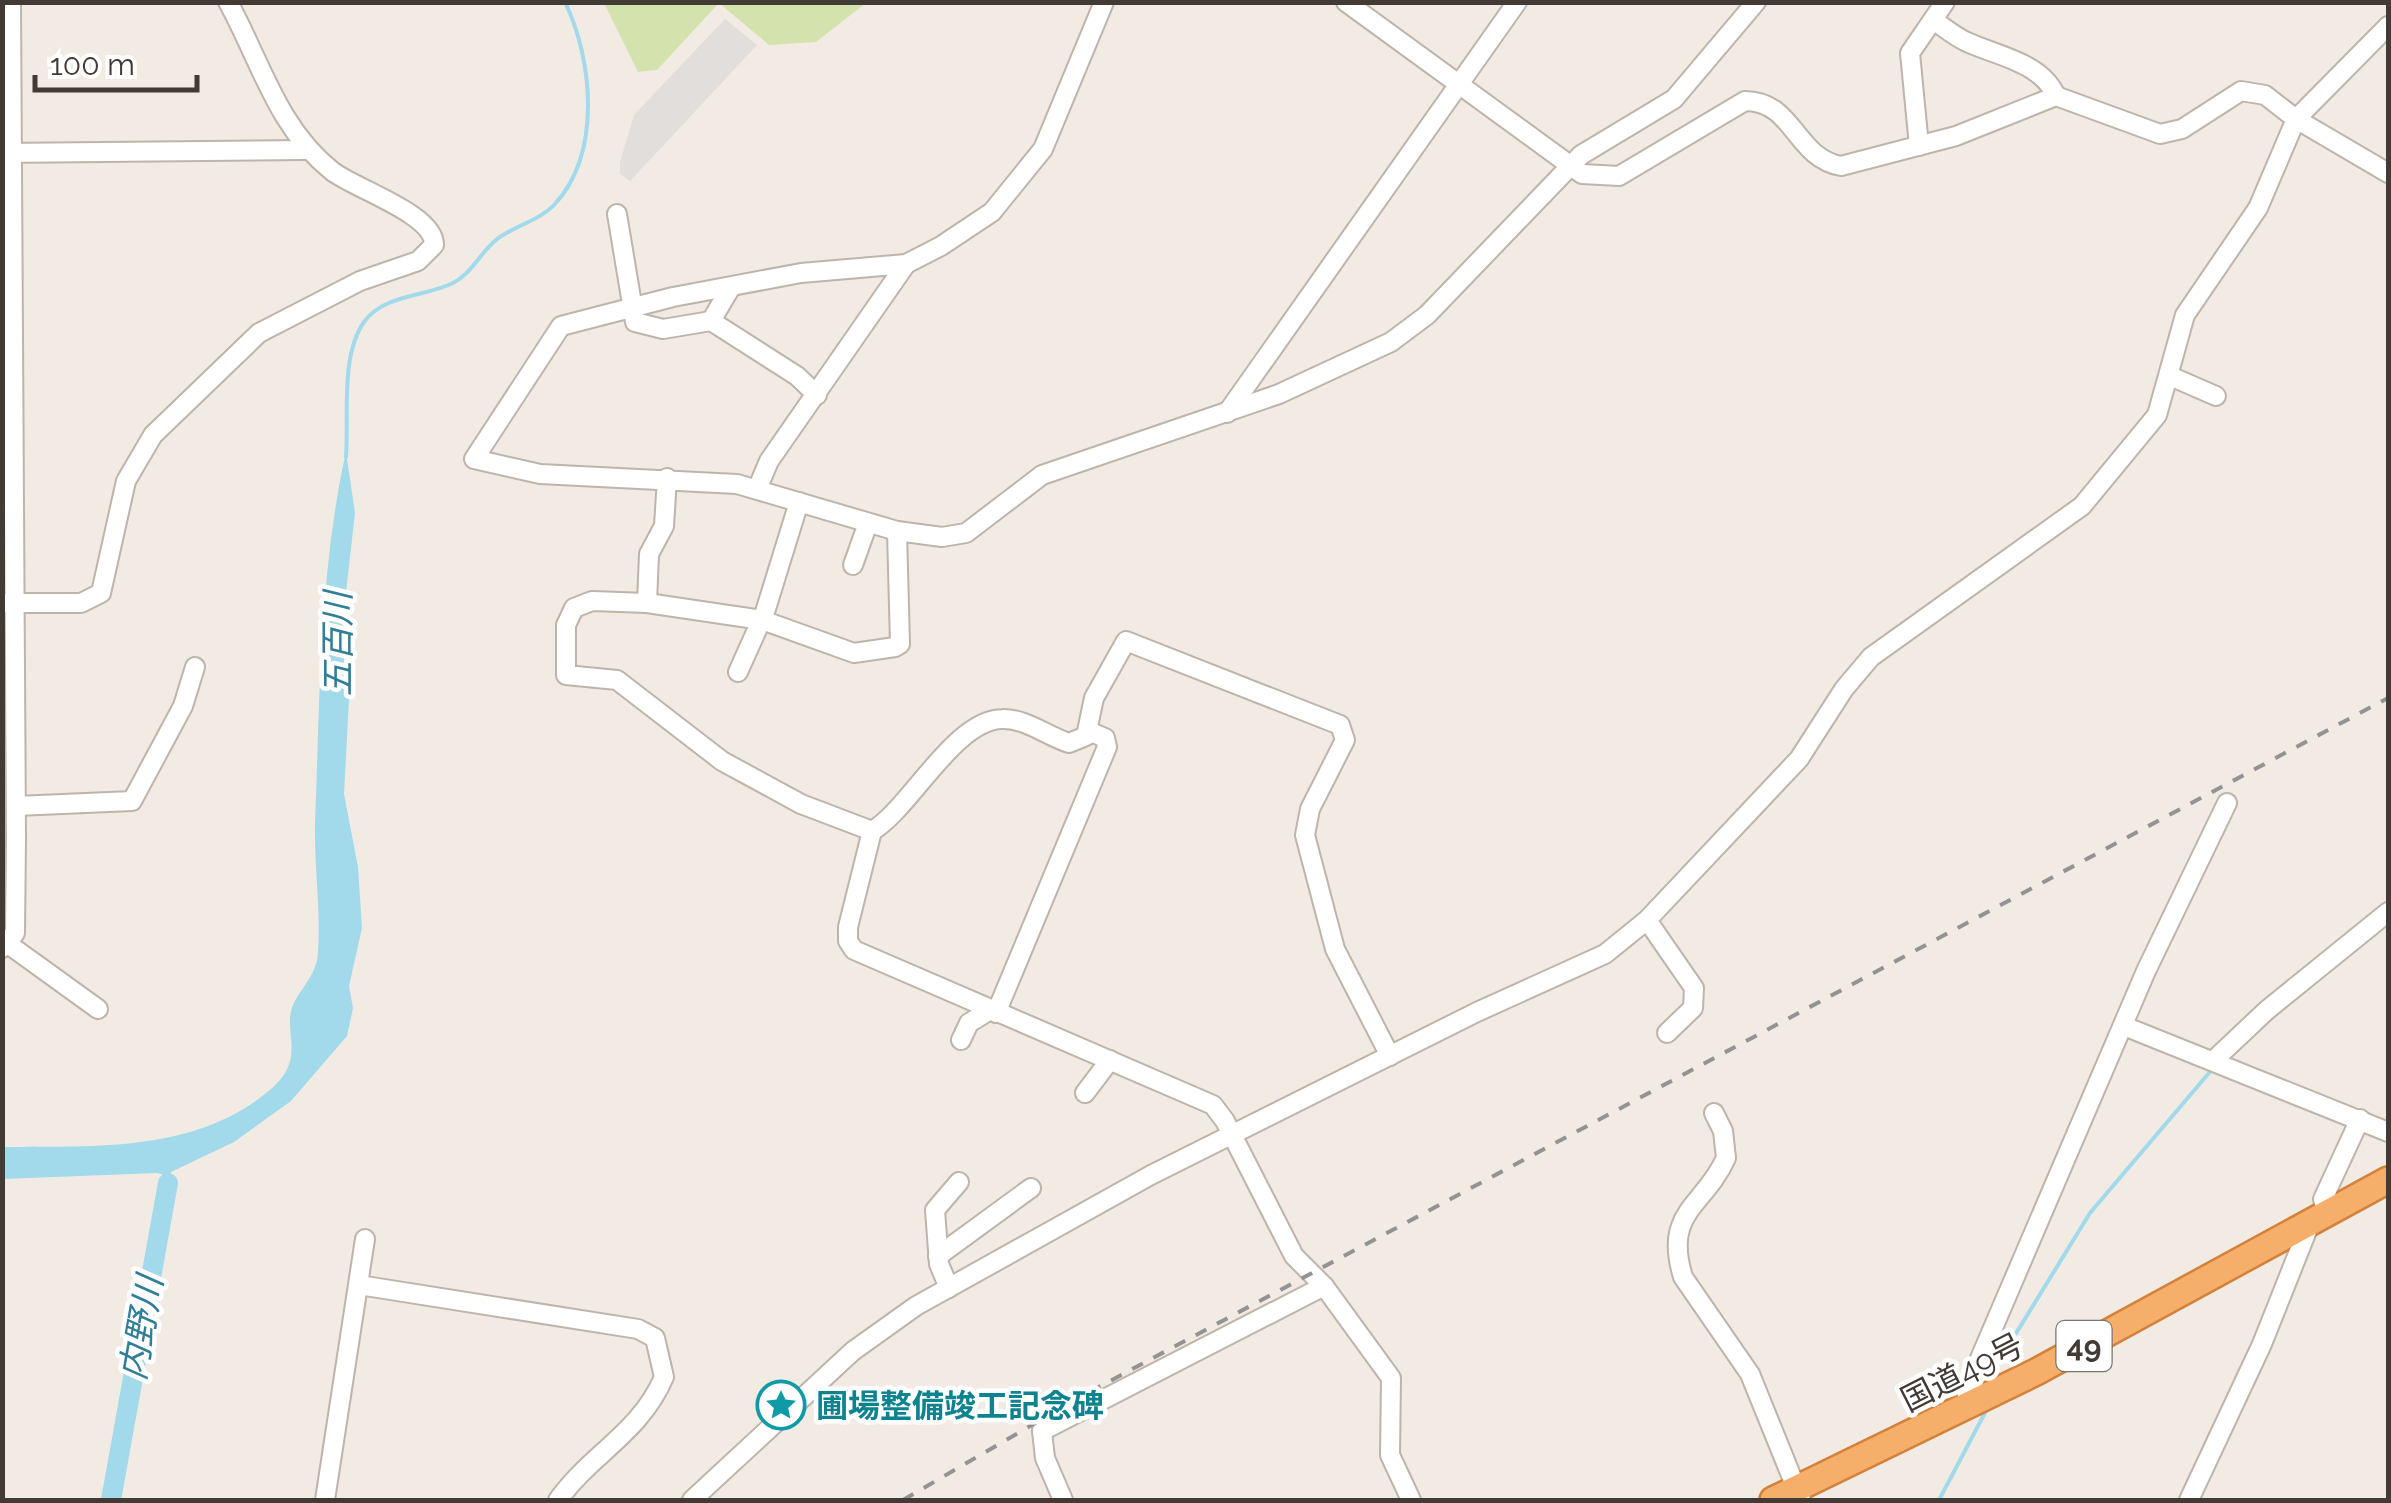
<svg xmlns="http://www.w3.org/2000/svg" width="2391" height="1503" viewBox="0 0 2391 1503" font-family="Raleway,'Noto Sans JP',sans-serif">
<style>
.green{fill:#d4e3ae}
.parking{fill:#e1dedc}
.water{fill:#a2daeb}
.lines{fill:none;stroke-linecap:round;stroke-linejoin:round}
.stream{stroke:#a2daeb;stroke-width:4}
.river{stroke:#a2daeb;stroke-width:20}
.minor-casing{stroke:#beb4aa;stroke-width:22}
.highway-casing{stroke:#d3813b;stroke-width:30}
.minor{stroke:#fff;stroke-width:18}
.highway{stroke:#f5af6a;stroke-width:25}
.rail{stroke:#939393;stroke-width:4;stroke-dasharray:12 12;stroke-linecap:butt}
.labels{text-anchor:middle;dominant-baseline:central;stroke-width:9;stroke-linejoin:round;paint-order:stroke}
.shield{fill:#fff;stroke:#7b7571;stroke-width:2.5}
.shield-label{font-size:30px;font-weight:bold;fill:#423a34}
.street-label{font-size:32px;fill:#423a34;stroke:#fff}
.culture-label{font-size:32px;font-weight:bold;fill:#0d838f;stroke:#fff;text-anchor:start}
.water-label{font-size:35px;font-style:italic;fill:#307e98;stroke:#fff}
</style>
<rect width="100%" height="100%" fill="#f1ebe4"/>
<!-- green -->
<path class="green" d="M604 3H866L816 42 769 45 719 3 657 70 638 72Z"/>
<!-- parking -->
<path class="parking" d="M725 19 757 45 630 181 620 174V162L634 115Z"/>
<!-- water -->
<path class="water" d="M346 452 355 513 341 637 349 700 344 794 358 867 362 928 349 986 353 1008 347 1036 291 1101 234 1142 171 1172 165 1207V1175L157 1173 3 1179V1147C95 1146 197 1153 271 1089 310 1055 278 1029 296 999 305 984 317 972 318 952 321 910 314 865 315 823 320 700 319 572 346 452Z"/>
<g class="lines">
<!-- stream -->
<g class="stream">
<path d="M346 457C349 417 340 356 364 322 384 294 425 297 453 283 471 274 481 252 496 240 513 226 539 221 554 205 602 154 593 60 565 2"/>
<path d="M2263 1025 2314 983"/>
<path d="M1990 1383 1991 1374 2090 1213 2214 1067"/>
<path d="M1939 1500 1988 1407"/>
</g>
<!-- river -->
<path class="river" d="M111 1500 168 1183"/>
<!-- minor casing -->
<g class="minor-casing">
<g id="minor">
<path d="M1104 2 1043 149 992 212 941 246 906 264 801 273 673 297 561 326 474 459 540 474 737 484 897 531 942 537 966 533 1042 475 1279 394 1391 342 1427 315 1581 155 1674 99 1756 2"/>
<path d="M1346 2 1582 174 1619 176 1745 101C1794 101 1795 158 1841 166L1956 136 2056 96 2160 134 2182 129 2241 91 2265 95 2296 119 2388 173"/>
<path d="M1933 20C1944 27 1955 37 1967 42 1997 56 2041 62 2056 96"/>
<path d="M1919 146 1910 53 1945 2"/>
<path d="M2 153 305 150"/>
<path d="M617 214 635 322 663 329 711 321 797 376 817 395"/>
<path d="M711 321 731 287"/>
<path d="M2170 376 2216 396"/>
<path d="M1227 413 1517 2"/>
<path d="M667 478 664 526 649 554 647 603 592 601 574 608 566 625V675L617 680 722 761 801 804 872 831 848 927V941L854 950 1213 1105 1225 1121 1294 1256 1324 1286 1391 1378 1390 1455 1411 1500"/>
<path d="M758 487 769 461 906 264"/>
<path d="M853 565 868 523"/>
<path d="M2 603H81L101 593 126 481 153 435 259 333 360 281 418 261 434 245C435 214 355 189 332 171 277 127 261 62 228 2"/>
<path d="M647 603 762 620 854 653 895 647 900 644 897 531"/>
<path d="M738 672 765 612 799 502"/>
<path d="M16 806 132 801 183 706 195 667"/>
<path d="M872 831C910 809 954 720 1002 719 1025 718 1047 736 1069 743L1086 736 1094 698 1126 641 1340 725 1345 740 1310 809 1305 835 1335 949 1390 1056"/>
<path d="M1647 920 1694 988 1693 1008 1667 1033"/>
<path d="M8 944 98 1009"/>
<path d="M2 948 15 933 16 838 11 2"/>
<path d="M996 1013 1107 747 1105 738 1091 732"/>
<path d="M2124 1026 2388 1132"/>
<path d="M961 1040 969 1023 990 1010"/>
<path d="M2214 1060 2267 1010 2388 912"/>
<path d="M1085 1093 1110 1060"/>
<path d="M1714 1113 1723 1131 1726 1158C1704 1207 1663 1211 1683 1277L1750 1374 1801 1500"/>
<path d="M2326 1214 2323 1199 2360 1119"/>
<path d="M938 1256 1031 1188"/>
<path d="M359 1285 638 1329 655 1338 664 1377C640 1433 592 1453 558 1500"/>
<path d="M949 1288 939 1264 935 1210 959 1182"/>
<path d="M1964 1408 1972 1377 2146 971 2227 803"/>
<path d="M325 1500 365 1239"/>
<path d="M692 1500 853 1351 916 1306 1151 1175 1477 1012 1605 954 1647 920 1799 759 1844 689 1871 657 2082 506 2157 415 2185 315 2258 208 2296 119 2388 26"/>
<path d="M1063 1500 1045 1458 1042 1431 1324 1286"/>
<path d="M2189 1500 2262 1344 2311 1221"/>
</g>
</g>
<!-- highway casing -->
<g class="highway-casing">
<path id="highway" d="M1773 1500 2036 1372 2388 1180"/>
</g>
<!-- minor -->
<use href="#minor" class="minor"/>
<!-- highway -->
<use href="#highway" class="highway"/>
<!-- rail -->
<path class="rail" d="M903 1500 1080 1397 2388 698"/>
</g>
<!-- icons -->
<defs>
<g id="sight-ring" transform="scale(2.5)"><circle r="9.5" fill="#fff" stroke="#0f9aa8" stroke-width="1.5"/><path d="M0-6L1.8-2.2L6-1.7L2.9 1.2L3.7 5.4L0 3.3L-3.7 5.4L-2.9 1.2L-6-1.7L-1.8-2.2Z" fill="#0f9aa8"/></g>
</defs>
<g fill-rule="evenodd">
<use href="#sight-ring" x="781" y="1405"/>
</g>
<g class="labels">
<!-- shield labels -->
<rect class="shield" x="2056.5" y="1321" width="55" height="50" rx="8"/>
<g class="shield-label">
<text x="2084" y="1346">49</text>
</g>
<!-- street labels -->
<g class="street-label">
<text transform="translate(1962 1372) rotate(-27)">国道49号</text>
</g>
<!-- culture labels -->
<g class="culture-label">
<text x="816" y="1405">圃場整備竣工記念碑</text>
</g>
<!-- water labels -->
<g class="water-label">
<text transform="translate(337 644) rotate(-90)">五百川</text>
<text transform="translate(141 1328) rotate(-80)">内野川</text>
</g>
</g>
<!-- border -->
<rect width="2391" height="1503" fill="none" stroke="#423a34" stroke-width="10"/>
<!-- scale -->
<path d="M35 75v15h162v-15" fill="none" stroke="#423a34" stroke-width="5"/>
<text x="50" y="75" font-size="30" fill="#423a34" stroke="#ffffff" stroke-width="8" paint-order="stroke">100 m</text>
</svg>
